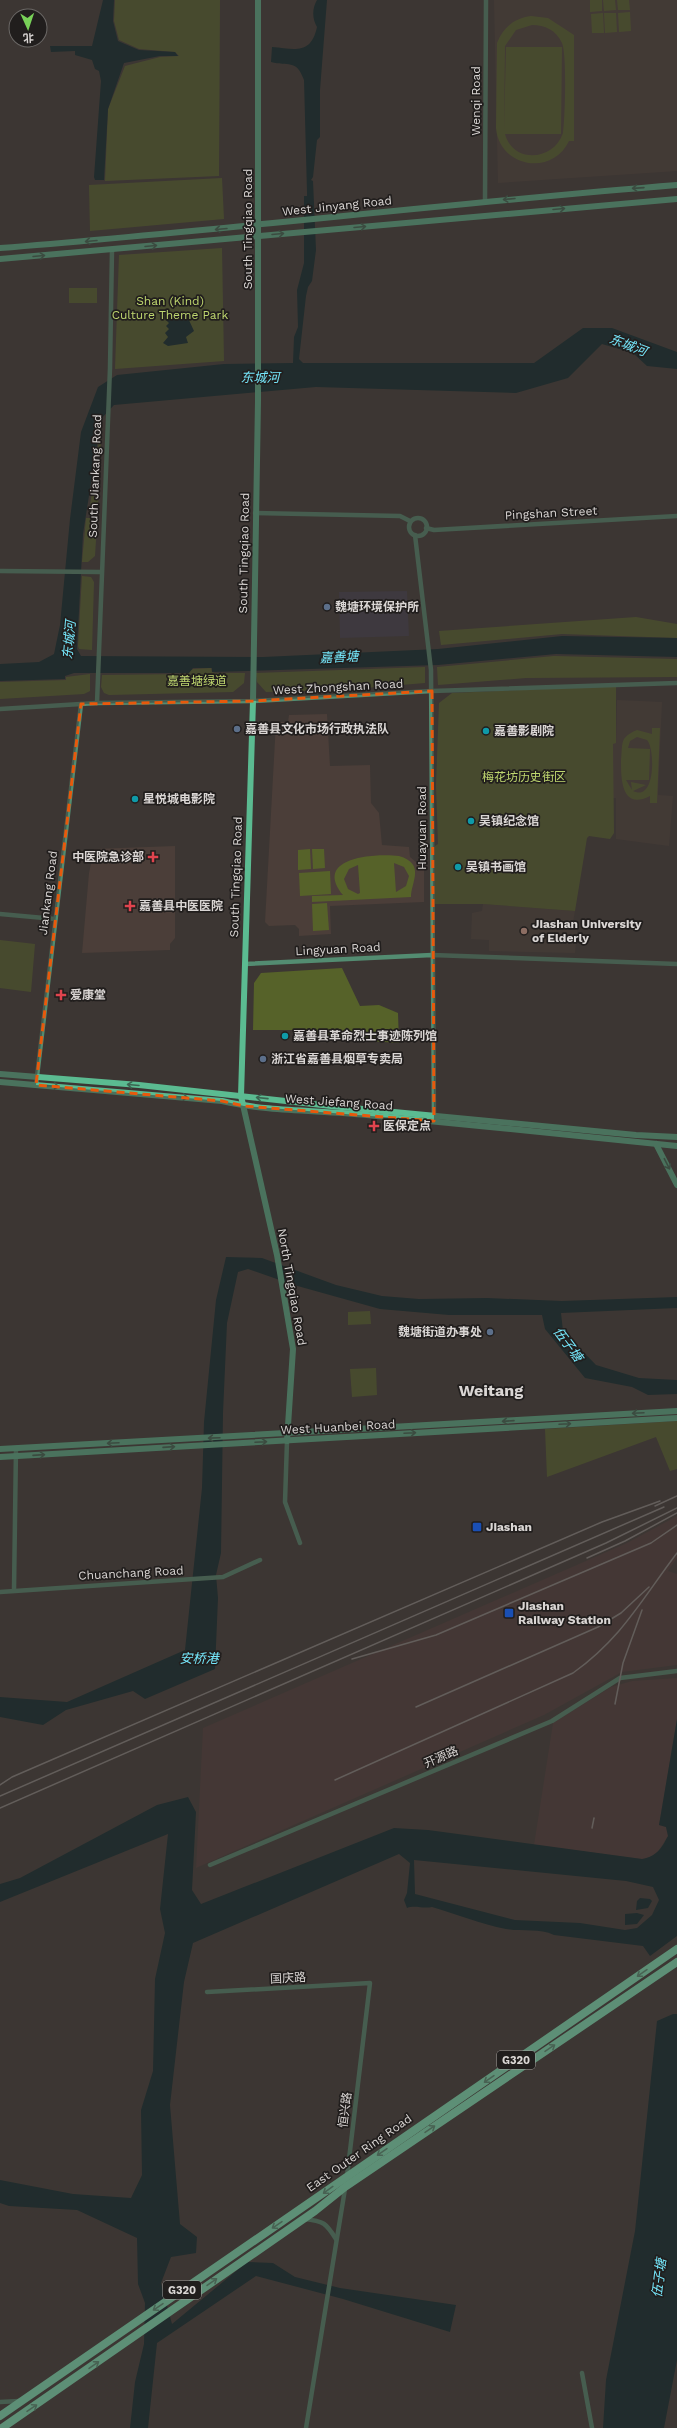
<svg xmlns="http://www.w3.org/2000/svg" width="677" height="2428" viewBox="0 0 677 2428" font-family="'Work Sans','Noto Sans SC',sans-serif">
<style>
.commercial{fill:#403c4e}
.industrial{fill:#4e3938}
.built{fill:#4b3e39}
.green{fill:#566229;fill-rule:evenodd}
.water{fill:#002026;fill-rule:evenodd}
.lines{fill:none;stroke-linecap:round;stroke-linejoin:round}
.street{stroke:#538c71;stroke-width:4.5}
.secondary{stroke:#5bbb91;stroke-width:6}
.highway{stroke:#85fbc7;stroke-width:8}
.rail{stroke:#918c8a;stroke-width:1.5}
.oneway{stroke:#3b6551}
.oneway2{stroke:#58987a}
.marked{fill:none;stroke:#e8590c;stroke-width:3;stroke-dasharray:8 5;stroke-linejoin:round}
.service-dot{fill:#5c6f8a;stroke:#211e1d;stroke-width:1.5}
.culture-dot{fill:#0f9aa8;stroke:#211e1d;stroke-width:1.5}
.health-dot{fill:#e0444e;stroke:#211e1d;stroke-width:1.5}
.education-dot{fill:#8d6e63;stroke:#211e1d;stroke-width:1.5}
.transit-dot{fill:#1a4fb4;stroke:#211e1d;stroke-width:1.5}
.labels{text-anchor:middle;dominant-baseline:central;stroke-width:3.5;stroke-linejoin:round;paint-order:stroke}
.shield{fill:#211e1d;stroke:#a29f9d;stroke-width:1}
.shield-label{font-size:11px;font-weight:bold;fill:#dad6d4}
.street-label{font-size:12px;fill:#dad6d4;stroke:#211e1d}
.park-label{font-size:12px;fill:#bfd76f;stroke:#211e1d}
.poi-label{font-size:12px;font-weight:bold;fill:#dad6d4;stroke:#211e1d;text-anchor:start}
.water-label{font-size:13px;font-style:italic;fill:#75e7fb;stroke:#211e1d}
.district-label{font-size:16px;font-weight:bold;fill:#dad6d4;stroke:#211e1d}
</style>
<rect width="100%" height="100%" fill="#3c3633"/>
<!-- commercial -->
<path class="commercial" d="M407 591 409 636 340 638 339 592Z"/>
<!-- industrial -->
<g class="industrial">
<path d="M677 1516V1558L668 1571 677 1574V1665L622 1672 544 1715 196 1868 203 1728 627 1543Z"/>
<path d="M677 1678V1719L659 1825 666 1827 668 1836 657 1853 652 1857 642 1859 534 1845 553 1723 611 1687 632 1681Z"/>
</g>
<!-- built -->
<g class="built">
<path d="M494 0H677V171L498 183Z"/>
<path d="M617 700 662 702 658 795 673 796 669 846 616 839V798H613V743H616Z"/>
<path d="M327 714 330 766 370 765 371 803 379 813 382 845 409 847 410 857 416 862H424V902L330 906 331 934 299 936V929L295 925 269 926 265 922 276 722H288L289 715Z"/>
<path d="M175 846V938L170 944V950L82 953 89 873 94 849Z"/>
<path d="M483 904 575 911 573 922 578 923 575 953 489 951V940L471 939 472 913 482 911Z"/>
</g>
<!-- green -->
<g class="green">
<path d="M115 0H220L219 176 105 181 108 109 125 66 160 57 179 56 175 52 139 49 119 40 114 21Z"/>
<path d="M590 0H602V11L590 12Z"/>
<path d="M603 0H615L616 10 604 11Z"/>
<path d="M617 0H629L630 10H618Z"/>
<path d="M630 12 631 31 619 32 618 13Z"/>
<path d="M603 13 604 33H592L591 14Z"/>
<path d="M604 13H616L617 32 605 33Z"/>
<path d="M531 16 548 18 574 35V141H569C552 177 499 167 496 128L497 43C503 27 515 18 531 16ZM532 25C545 25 556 30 562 43 567 55 565 118 563 133 554 161 513 164 505 134H561L562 47H506L504 131 505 46 516 30Z"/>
<path d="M222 178 224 219 90 231 89 185Z"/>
<path d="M222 248 224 361 115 369 119 255Z"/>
<rect x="69" y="288" width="28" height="15"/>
<path d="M102 419 98 507 92 514 89 513Z"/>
<path d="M86 518H90L97 524 95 556 88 562H82Z"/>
<path d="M82 576 91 577 94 582 92 650 79 649 78 646Z"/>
<path d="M636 617 677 624V638L562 634 441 645 439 631Z"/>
<path d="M554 656 677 659V677L526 678 438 685 437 667Z"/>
<path d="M425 667V683L341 690 266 692 257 682 256 673Z"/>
<path d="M211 668 212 672 215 673H245L244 683 233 692 109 695 104 693 101 687 102 675 185 674 193 669Z"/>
<path d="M90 674V691L84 694 0 699V682L66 680V677Z"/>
<path d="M616 686V743L613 744 614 833 610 839 589 836 587 838 575 911 483 904H435V846L438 844 436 785 439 703 452 693Z"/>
<path d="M652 728H660L657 803H650V796C621 811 621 778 621 760 622 753 621 745 624 739 628 734 632 732 637 730L652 734ZM637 737 647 740C655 748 656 802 633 791L646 785 631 782 632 790 626 780H649L650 749 628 748 630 741Z"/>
<path d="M310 849 311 869 298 870V850Z"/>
<path d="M312 849H324L325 868 313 869Z"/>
<path d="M399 856C426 864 411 882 411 897L312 902V896L343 895C312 857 376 853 399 856ZM394 863 404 867 409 876 406 886 396 892ZM358 865 360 893 358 894 348 889 344 879 349 869Z"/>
<path d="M330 871 331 894 300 896 299 873Z"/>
<path d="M327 903 329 930 313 931 312 904Z"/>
<path d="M0 940 35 944 31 992 0 988Z"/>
<path d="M342 968 360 1006 379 1005 398 1013 399 1043 327 1038 296 1030H253L254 983 261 973Z"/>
<path d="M370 1311 371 1324 348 1325V1312Z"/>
<path d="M376 1368 377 1395 352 1397 350 1369Z"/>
<path d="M677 1421V1469L670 1471 656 1437 547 1477 545 1429Z"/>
</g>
<!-- water -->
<g class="water">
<path d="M103 0H114L113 21 118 41 139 50 175 52 178 56H160L124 63 108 109 104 180H95L94 177 101 81 99 71 95 69 92 60 75 55V51L51 52 50 46H92Z"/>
<path d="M317 0H327L320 90V137L317 140 313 177 311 180 313 181 316 250 312 281 308 287 306 296 299 359 303 363H534L583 328H612L677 352V369L647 366 633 353 602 344 568 378 516 393 316 387 114 405 101 419 83 534 77 649 81 656 263 657 438 649 562 636 677 638V657L556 654 438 665 212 672V668H193L189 673H74L65 676V679L0 681V664L39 662 54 654 60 625 70 519 81 432 98 387 117 375 224 364 293 363 294 337 298 327 297 290 304 263V196H307V192L304 80C296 58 288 67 271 62L272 47C295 49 311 55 317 27 312 19 312 8 317 0Z"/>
<path d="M177 315 188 318 194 331 186 337 188 343 168 346 163 343 168 337 165 333 169 329 166 326 169 323 166 320Z"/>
<path d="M226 1257 262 1258 336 1285 382 1296 419 1299 487 1298 562 1301 677 1297V1308L561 1313 563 1331 596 1365 639 1378 677 1380V1394L648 1395 632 1387 585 1378 545 1329 542 1315H449L380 1309 294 1285 248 1269 238 1272 227 1323 223 1413 221 1553 216 1575 218 1598 215 1669 145 1699 133 1691 66 1710 43 1725 0 1717V1697L67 1702 185 1650 202 1488 204 1422 216 1300Z"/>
<path d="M677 1719V1936L650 1956 643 1946 554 1935C539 1928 522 1932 506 1929 481 1924 456 1914 432 1907 423 1909 415 1905 407 1908L404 1900 407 1893 410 1863 399 1854 193 1943 184 1982 170 2105 180 2224 197 2237 196 2253 171 2257 161 2283 172 2324 247 2262 273 2263 295 2277 340 2288 456 2305 450 2332 343 2299 256 2276 157 2343 148 2428H130L135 2382 144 2344 145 2303 138 2284 137 2238 77 2210 9 2206 0 2203V2180L73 2194 131 2198 142 2175 141 2110 153 2071 155 1979 165 1933 160 1909 168 1834 0 1902V1884L20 1878 157 1805 188 1797 196 1812 192 1890 201 1904 394 1828 428 1830 642 1859C657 1856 661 1849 668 1836L666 1827 659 1825ZM414 1860 626 1881 653 1887 659 1900 652 1915 637 1928 625 1930 580 1923 515 1920 415 1894Z"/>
<path d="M640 1898 650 1899 652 1901 648 1908 636 1910 637 1901Z"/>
<path d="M637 1913 644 1915 637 1924 625 1925V1914Z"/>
<path d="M673 2014H677V2360L664 2428H603L606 2380 635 2231 657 2021Z"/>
</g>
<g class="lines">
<!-- street -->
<g class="street">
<path d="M485 201 486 0"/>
<path d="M255 513 400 516 410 521"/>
<circle cx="418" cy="527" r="9"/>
<path d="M426 528 434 530 677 516"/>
<path d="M415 535 431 670 434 1119"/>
<path d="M0 571 101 572"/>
<path d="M97 703 110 368 112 250"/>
<path d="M0 709 97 703 253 701 432 691 677 683"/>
<path d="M0 914 55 919"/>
<path d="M245 964 432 955 677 964"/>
<path d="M36 1085 81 704"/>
<path d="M287 1441 285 1502 300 1543"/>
<path d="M14 1590 16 1448"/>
<path d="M0 1592 223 1577 260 1560"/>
<path d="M210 1865 552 1721 620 1678 677 1671"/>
<path d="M207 1992 370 1983 347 2176"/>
<path d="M304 2219C324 2221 326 2223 336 2239"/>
<path d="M582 2373 592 2428"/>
<path d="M0 2402 19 2401"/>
<path d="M306 2428 345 2189"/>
</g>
<!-- secondary -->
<g class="secondary">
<path d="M258 0V401L253 701 241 1096 277 1255 293 1349 287 1441"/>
<path d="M0 248C226 230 451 203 677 185"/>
<path d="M0 259 677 199"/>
<path d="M0 1074 139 1085 331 1106 636 1135 677 1137"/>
<path d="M0 1082 222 1101C269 1112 319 1110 367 1115 470 1125 574 1135 677 1146"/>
<path d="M656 1144 677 1185"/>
<path d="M0 1449 677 1411"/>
<path d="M0 1457 677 1418"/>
</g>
<!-- highway -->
<g class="highway">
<path d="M0 2416 677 1949"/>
<path d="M2 2428 315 2211 345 2187 677 1962"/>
</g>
<!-- rail -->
<g class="rail">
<path d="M655 1506 677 1496"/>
<path d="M587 1558 625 1541 677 1513"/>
<path d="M352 1659 436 1635 651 1543 677 1525"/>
<path d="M615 1704 623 1663 642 1610"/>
<path d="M416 1707 598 1627 621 1613 649 1587"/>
<path d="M335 1780 573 1673C622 1638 642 1599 677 1553"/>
<path d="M0 1785 12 1777 602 1522 660 1501"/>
<path d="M0 1796 664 1507"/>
<path d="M0 1808 606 1543 677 1508"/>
<path d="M592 1828 594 1818"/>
</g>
</g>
<!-- one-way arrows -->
<defs><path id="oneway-shaft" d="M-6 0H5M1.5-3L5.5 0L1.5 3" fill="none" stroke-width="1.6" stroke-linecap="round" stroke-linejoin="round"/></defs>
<g class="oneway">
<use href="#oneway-shaft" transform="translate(638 188) rotate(176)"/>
<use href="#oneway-shaft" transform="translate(509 199) rotate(175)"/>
<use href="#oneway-shaft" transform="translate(559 209) rotate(-5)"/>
<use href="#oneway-shaft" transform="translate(360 227) rotate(-5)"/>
<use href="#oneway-shaft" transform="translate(221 229) rotate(175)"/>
<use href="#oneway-shaft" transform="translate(278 234) rotate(-5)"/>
<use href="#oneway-shaft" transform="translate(91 241) rotate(175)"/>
<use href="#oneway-shaft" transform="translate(151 246) rotate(-5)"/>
<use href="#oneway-shaft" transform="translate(39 256) rotate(-5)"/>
<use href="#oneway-shaft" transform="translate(133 1085) rotate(-175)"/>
<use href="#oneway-shaft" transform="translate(53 1086) rotate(5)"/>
<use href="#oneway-shaft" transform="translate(182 1097) rotate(5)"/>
<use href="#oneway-shaft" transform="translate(262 1098) rotate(-174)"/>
<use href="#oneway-shaft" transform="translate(667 1164) rotate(63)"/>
<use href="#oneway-shaft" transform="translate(638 1413) rotate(177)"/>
<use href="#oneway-shaft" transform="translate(508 1421) rotate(176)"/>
<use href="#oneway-shaft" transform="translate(565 1424) rotate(-3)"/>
<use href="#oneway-shaft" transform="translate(410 1433) rotate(-3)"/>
<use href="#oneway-shaft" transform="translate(214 1438) rotate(178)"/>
<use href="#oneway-shaft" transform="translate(261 1442) rotate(-3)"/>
<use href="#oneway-shaft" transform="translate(113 1443) rotate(177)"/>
<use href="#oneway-shaft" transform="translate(169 1447) rotate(-4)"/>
<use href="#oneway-shaft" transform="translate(39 1455) rotate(-4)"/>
</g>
<g class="oneway2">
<use href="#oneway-shaft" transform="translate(642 1973) rotate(145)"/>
<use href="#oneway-shaft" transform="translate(550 2048) rotate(-34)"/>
<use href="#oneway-shaft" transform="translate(489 2079) rotate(145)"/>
<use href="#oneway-shaft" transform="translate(430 2129) rotate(-34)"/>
<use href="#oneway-shaft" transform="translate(382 2152) rotate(145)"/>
<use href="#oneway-shaft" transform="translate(328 2190) rotate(144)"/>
<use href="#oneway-shaft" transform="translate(277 2225) rotate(146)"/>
<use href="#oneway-shaft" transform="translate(212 2282) rotate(-35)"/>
<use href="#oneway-shaft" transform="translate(158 2307) rotate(146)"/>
<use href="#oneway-shaft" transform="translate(94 2365) rotate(-35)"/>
<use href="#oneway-shaft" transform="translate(32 2408) rotate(-34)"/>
</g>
<!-- marked area -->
<path d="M0 0H677V2428H0ZM432 691 434 1121 244 1106 222 1101 36 1085 81 704 253 701Z" fill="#3c3633" fill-opacity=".55" fill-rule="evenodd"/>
<path class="marked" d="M432 691 434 1121 244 1106 222 1101 36 1085 81 704 253 701Z"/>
<!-- markers -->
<g class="service-dot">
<circle cx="327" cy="607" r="4"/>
<circle cx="237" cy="729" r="4"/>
<circle cx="263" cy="1059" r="4"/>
<circle cx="490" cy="1332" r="4"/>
</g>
<g class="culture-dot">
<circle cx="486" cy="731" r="4"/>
<circle cx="135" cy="799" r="4"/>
<circle cx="471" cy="821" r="4"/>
<circle cx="458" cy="867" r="4"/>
<circle cx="285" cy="1036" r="4"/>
</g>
<g class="health-dot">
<path d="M151 851h4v4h4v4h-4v4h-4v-4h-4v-4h4z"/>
<path d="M128 900h4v4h4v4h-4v4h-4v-4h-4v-4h4z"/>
<path d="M59 989h4v4h4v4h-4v4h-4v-4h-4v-4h4z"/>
<path d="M372 1120h4v4h4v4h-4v4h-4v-4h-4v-4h4z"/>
</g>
<circle class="education-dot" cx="524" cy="931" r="4"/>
<g class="transit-dot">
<rect x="472" y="1522" width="10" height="10" rx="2"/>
<rect x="504" y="1608" width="10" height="10" rx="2"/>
</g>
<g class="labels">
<!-- shield labels -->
<g class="shield">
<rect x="497" y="2051" width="38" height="18" rx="3"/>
<rect x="163" y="2281" width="38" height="18" rx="3"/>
</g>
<g class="shield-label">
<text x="516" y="2060">G320</text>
<text x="182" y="2290">G320</text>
</g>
<!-- street labels -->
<g class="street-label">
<text transform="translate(476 101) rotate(-90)">Wenqi Road</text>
<text transform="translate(337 206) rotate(-6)">West Jinyang Road</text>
<text transform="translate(248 229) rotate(-90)">South Tingqiao Road</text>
<text transform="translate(95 476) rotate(-88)">South Jiankang Road</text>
<text transform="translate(551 513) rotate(-3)">Pingshan Street</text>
<text transform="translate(244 553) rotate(-89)">South Tingqiao Road</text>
<text transform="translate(338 687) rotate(-3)">West Zhongshan Road</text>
<text transform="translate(422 828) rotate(-90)">Huayuan Road</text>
<text transform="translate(236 877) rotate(-88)">South Tingqiao Road</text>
<text transform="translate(48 893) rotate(-83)">Jiankang Road</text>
<text transform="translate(338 949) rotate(-3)">Lingyuan Road</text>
<text transform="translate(339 1102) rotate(4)">West Jiefang Road</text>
<text transform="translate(292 1287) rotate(80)">North Tingqiao Road</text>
<text transform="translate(338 1427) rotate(-3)">West Huanbei Road</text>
<text transform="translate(131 1573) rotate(-3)">Chuanchang Road</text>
<text transform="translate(441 1757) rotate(-23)">开源路</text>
<text transform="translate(288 1978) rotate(-3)">国庆路</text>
<text transform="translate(345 2110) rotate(-83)">恒兴路</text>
<text transform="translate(359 2153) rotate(-35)">East Outer Ring Road</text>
</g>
<!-- park labels -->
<g class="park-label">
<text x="170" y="301">Shan (Kind)<tspan x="170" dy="14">Culture Theme Park</tspan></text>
<text x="197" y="681">嘉善塘绿道</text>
<text x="524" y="777">梅花坊历史街区</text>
</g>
<!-- poi labels -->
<g class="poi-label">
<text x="335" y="607">魏塘环境保护所</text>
<text x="245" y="729">嘉善县文化市场行政执法队</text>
<text x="494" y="731">嘉善影剧院</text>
<text x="143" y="799">星悦城电影院</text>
<text x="479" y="821">吴镇纪念馆</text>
<text x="144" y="857" text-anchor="end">中医院急诊部</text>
<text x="466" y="867">吴镇书画馆</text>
<text x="139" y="906">嘉善县中医医院</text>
<text x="532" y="924">Jiashan University<tspan x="532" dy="14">of Elderly</tspan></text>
<text x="70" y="995">爱康堂</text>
<text x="293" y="1036">嘉善县革命烈士事迹陈列馆</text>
<text x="271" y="1059">浙江省嘉善县烟草专卖局</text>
<text x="383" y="1126">医保定点</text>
<text x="482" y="1332" text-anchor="end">魏塘街道办事处</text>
<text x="486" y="1527">Jiashan</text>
<text x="518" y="1606">Jiashan<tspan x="518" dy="14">Railway Station</tspan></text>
</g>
<!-- water labels -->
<g class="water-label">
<text transform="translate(628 345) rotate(21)">东城河</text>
<text x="260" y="377">东城河</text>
<text transform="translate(69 640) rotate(-85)">东城河</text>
<text transform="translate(339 657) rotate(-3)">嘉善塘</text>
<text transform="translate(568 1344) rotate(53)">伍子塘</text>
<text x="199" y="1658">安桥港</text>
<text transform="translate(659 2278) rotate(-83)">伍子塘</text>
</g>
<!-- district labels -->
<g class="district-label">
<text x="491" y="1390">Weitang</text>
</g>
</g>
<!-- north arrow -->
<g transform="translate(28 28) rotate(177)"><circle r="19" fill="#211e1d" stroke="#6b6866"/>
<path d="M0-3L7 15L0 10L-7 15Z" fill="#78d158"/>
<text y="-6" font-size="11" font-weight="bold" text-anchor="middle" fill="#dad6d4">北</text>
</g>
</svg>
